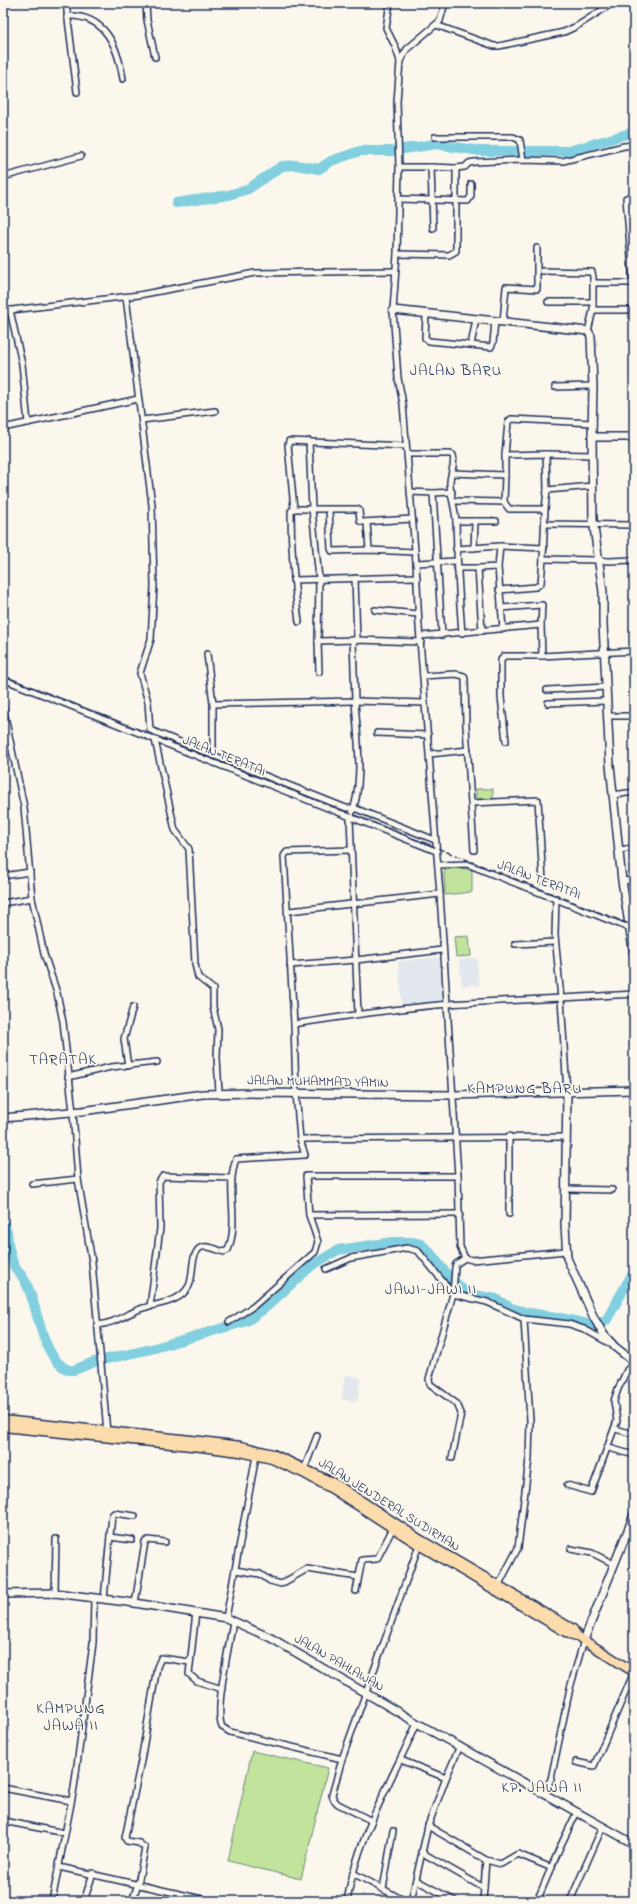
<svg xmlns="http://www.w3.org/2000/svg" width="637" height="1904" viewBox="0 0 637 1904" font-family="'Indie Flower',sans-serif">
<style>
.built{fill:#e3e8ee}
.green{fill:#c2e39c;stroke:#6e897d}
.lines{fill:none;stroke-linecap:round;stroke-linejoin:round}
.river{stroke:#81cfdf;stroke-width:10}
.street-casing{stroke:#1b2f5e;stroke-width:8}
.secondary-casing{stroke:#1b2f5e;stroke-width:10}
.primary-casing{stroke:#1b2f5e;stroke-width:11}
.street{stroke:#fbf7ec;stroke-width:5}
.secondary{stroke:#fbf7ec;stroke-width:7}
.primary{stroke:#fcdcac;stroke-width:8}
.rail{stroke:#1b2f5e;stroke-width:1.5;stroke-dasharray:6 3;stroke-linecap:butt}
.labels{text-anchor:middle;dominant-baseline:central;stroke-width:3.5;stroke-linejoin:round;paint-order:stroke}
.street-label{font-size:13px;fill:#1b2f5e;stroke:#fbf7ec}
.quarter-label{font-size:15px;letter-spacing:1px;fill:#1b2f5e;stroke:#fbf7ec}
</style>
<rect width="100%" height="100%" fill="#fbf7ec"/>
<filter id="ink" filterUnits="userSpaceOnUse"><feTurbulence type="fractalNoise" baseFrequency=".025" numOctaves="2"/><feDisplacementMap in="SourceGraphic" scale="8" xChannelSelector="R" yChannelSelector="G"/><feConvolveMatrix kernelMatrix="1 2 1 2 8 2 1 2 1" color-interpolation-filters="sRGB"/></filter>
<g filter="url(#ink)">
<!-- built -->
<g class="built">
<path d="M439 957 443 1003 402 1007 398 961Z"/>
<path d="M477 958 479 985 462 986 459 960Z"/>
<path d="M345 1375 361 1378 357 1402 341 1399Z"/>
</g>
<!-- green -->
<g class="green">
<rect x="476" y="789" width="17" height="10"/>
<path d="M456 867 472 870V892L445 895 444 871Z"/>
<path d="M469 936 471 956 456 957 454 937Z"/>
<path d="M252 1751 328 1768 301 1879 228 1861Z"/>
</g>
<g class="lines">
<!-- river -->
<g class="river">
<path d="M176 203 229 195 248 189 282 166 296 165 319 169 331 161 360 151H391L436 144 480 151H569L634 132"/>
<path d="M3 1223C11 1235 5 1239 10 1252 11 1257 13 1264 16 1269 19 1273 23 1277 25 1281 39 1306 40 1357 68 1370H74L94 1362 151 1349 247 1321 265 1308 311 1266 338 1250 393 1242H411L421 1244 428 1250 449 1277 462 1289 475 1295 496 1299 511 1308 529 1313 556 1317 592 1325 606 1321 630 1278 634 1274"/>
</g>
<!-- street casing -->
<g class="street-casing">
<g id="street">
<path d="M66 3 77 92"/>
<path d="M146 3 147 20 155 57"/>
<path d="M390 3 386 28 395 46 400 61"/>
<path d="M445 3 440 21 407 49 400 61 397 102 399 167 397 254 393 310 398 378 403 404 416 563 419 627 440 894 458 1176 460 1247 465 1258 472 1260 566 1251"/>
<path d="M67 16C106 14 118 48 123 79"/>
<path d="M436 25 494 46H499L564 32 577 26 613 3"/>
<path d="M435 137H513L520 140 523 160"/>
<path d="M399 167H431"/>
<path d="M456 168 465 167 469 163 474 162 523 160 563 161 624 146 634 145"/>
<path d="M3 177 81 156"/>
<path d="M398 199 468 201 471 196V184"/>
<path d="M397 254 449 255 456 251V168L431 167 433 228"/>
<path d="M542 271 592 272 593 277V310L588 331"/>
<path d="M593 283H634"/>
<path d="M633 283 626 198 634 195"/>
<path d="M126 297 152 505 154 586 151 639 140 673 148 702 150 730 346 808H354L435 840"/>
<path d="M548 302H593"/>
<path d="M10 310 22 364 28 423"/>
<path d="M593 310H634"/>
<path d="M3 311 139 295 255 273 395 271"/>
<path d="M426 315 425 338 429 341 491 347 493 343 495 321"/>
<path d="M503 322 506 287 537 289V248"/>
<path d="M471 345 476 319"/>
<path d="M555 387 593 386"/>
<path d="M142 420 215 411"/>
<path d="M3 428 138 399"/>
<path d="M309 441 312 509H357L359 510 360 521 362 522 412 519"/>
<path d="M407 454H450L453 455C456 466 449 474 450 485 451 497 455 508 456 521 457 558 459 596 462 633"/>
<path d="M546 454 592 455"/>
<path d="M505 455 508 422 511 419 593 423"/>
<path d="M452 473 505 475V455L546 454 547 490 545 509H509L504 502 454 501"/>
<path d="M547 490 593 486"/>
<path d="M410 492 433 493 442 635"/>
<path d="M433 493 452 492"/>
<path d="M504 502 505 475"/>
<path d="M294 509H312L319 579 318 641 357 640 421 642"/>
<path d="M329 510 331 549 332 551 368 550 415 552"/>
<path d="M456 521H496"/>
<path d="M367 522 369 550"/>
<path d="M545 524 634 525"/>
<path d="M500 546 544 548"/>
<path d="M474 548 475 521"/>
<path d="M456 549 500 546 498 567"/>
<path d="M543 559 597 560"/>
<path d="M598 560 608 561 634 560"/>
<path d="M416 563 456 561"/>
<path d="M457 568H478L482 631"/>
<path d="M478 568 498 567 503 629"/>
<path d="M355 578 357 640"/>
<path d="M293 580 417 577"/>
<path d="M499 590 536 587 541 583 543 559 545 509"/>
<path d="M501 608 542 605 541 625"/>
<path d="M375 610 418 614"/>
<path d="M299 622C294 585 291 549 291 511L294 509 288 445 289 441 406 446"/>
<path d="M421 636 541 625 542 656 634 651"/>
<path d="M318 641 319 672"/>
<path d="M207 654 213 704V755"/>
<path d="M423 676 456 674 464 676 465 679 466 726 474 850"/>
<path d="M3 679 436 851"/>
<path d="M547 690 607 687"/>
<path d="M548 703 607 701"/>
<path d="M213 704 355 701 353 640"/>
<path d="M3 707 24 807 32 898 44 954 57 993 63 1022 73 1112 78 1179 92 1262 107 1432"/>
<path d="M608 716H634"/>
<path d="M377 733 428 735"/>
<path d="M155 740 175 830 189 849 195 964 198 977 213 989V1007L218 1029 217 1058 219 1093"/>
<path d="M506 741 501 697V660L504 656H542"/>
<path d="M430 754 468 750"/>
<path d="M613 795 634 792"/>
<path d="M472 803 538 800 543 881"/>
<path d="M619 850 634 848"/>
<path d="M438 865 467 864 629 928"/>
<path d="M3 876 30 872"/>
<path d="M622 881 634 880"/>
<path d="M556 898 555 935 561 999 567 1092"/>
<path d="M3 903 32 898"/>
<path d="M289 911 440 894"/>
<path d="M515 944 555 942"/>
<path d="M290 965 356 960 442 950"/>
<path d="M358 1014 350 818C365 786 357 736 355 701L425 703"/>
<path d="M294 1024C346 1016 397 1008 449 1004 510 1000 572 998 634 994"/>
<path d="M128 1066 124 1039 133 1007"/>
<path d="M68 1077 111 1067 157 1062"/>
<path d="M509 1136V1214"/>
<path d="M300 1139 566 1137"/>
<path d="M458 1176H306L309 1215 460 1214"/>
<path d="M32 1184 78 1179"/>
<path d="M566 1189 612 1190"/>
<path d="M326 1269 351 1258 407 1248 418 1251 453 1294 487 1302 524 1319 569 1324 584 1329 609 1343"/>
<path d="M150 1307 160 1228 159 1182 163 1176 231 1178"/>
<path d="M229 1322 254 1306 315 1252 318 1242 309 1215"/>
<path d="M97 1325C113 1324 125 1315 140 1309 157 1303 179 1304 189 1286 194 1276 190 1255 200 1248 206 1244 217 1250 224 1252L228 1250C240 1221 225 1188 236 1159L305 1155 300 1139 296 1093 294 1024 284 856 287 852 351 850"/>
<path d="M615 1429 634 1434"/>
<path d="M609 1448 634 1455"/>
<path d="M452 1458 461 1413 457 1404 430 1384 429 1379 453 1294 455 1267 456 1264 465 1258"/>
<path d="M305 1467 317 1436"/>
<path d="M567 1485 591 1492 617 1421 614 1401 618 1389 627 1370 634 1364"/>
<path d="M110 1537 132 1540"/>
<path d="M571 1549 592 1553 614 1564"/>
<path d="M235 1570 260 1574 270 1581 281 1584 307 1569 358 1577"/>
<path d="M497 1588 518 1548 529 1459 530 1421 524 1319"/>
<path d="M356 1591 362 1560 377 1559 393 1528"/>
<path d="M55 1593 56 1539"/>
<path d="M104 1599 112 1515 114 1513 135 1516"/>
<path d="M135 1603 145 1542 148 1540 165 1542"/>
<path d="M196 1612 189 1674 197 1681 222 1689"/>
<path d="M226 1618 256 1456"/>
<path d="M233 1621C230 1643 214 1710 222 1727L230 1732 342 1759"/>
<path d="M401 1760 446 1778 428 1826"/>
<path d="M576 1762 594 1766 634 1672"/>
<path d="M446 1778 460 1746"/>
<path d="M3 1788 71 1801"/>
<path d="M544 1793 551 1779 570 1688 584 1640"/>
<path d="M3 1821 65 1833"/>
<path d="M372 1821 338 1804 334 1800 332 1795 342 1759 419 1545"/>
<path d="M421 1852 484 1888"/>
<path d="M486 1860 501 1864 518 1854 552 1868"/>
<path d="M59 1867 211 1901"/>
<path d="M353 1873 405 1901"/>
<path d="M416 1880 455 1901"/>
<path d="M383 1889 393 1831"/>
<path d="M52 1901 74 1788 93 1643 94 1598"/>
<path d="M84 1901 93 1873"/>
<path d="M132 1901 138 1884 145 1848 139 1843 127 1841 125 1838 141 1761 157 1667 161 1658 190 1662"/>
<path d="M347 1901C357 1838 392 1780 417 1723"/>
<path d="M411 1901 428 1826 486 1860 483 1901"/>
<path d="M537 1901 560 1847 577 1812"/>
<path d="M570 1901 603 1826"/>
</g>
</g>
<!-- secondary casing -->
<g class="secondary-casing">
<g id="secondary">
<path d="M393 310 588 331 591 336 593 386 592 437"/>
<path d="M634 437H592L593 520 603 592V624L610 765 622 881 634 955"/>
<path d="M567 1092 565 1225 567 1258 594 1318 604 1335 615 1347 634 1362"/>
<path d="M3 1118 82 1111 203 1094 256 1093 453 1095 634 1090"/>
<path d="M3 1594 55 1593 135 1603 226 1618 271 1638 417 1723 634 1844"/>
<path d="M584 1640 634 1515"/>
</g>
</g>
<!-- primary casing -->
<g class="primary-casing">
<g id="primary">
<path d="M3 1420 201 1441 241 1446 273 1454 336 1484 421 1540 573 1629 577 1636"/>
<path d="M3 1427 201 1447 240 1452 272 1459 303 1473 332 1489 419 1545 569 1634 577 1636 634 1672"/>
</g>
</g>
<!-- street -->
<use href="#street" class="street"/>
<!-- secondary -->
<use href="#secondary" class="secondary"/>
<!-- primary -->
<use href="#primary" class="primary"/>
<!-- rail -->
<path class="rail" d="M3 676 634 926"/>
</g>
</g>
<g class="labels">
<!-- street labels -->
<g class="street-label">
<text transform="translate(224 756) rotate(22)">JALAN TERATAI</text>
<text transform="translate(539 880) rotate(21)">JALAN TERATAI</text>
<text transform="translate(318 1082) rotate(1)">JALAN MUHAMMAD YAMIN</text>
<text transform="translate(389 1505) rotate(32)">JALAN JENDERAL SUDIRMAN</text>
<text transform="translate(339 1663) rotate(30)">JALAN PAHLAWAN</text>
</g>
<!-- quarter labels -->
<g class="quarter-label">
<text x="456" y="371">JALAN BARU</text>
<text x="63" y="1060">TARATAK</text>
<text x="525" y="1089">KAMPUNG BARU</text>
<text x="431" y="1290">JAWI-JAWI II</text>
<text x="71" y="1709">KAMPUNG<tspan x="71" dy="17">JAWA II</tspan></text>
<text x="542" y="1788">KP. JAWA II</text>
</g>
</g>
<!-- margin -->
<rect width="637" height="1904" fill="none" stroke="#fbf7ec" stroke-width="16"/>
<rect x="8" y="8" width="621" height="1888" fill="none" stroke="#1b2f5e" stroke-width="1.5" filter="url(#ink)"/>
</svg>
